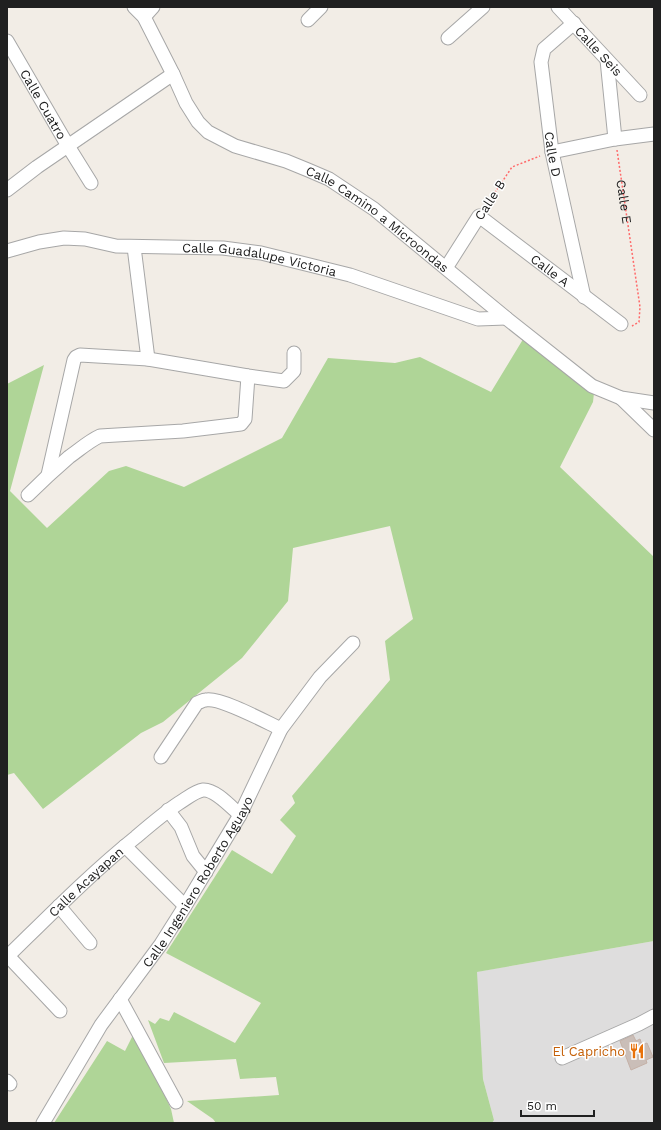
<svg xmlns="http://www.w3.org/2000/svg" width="661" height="1130" viewBox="0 0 661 1130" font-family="'Work Sans',sans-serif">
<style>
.residential{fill:#dedddd}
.forest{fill:#afd597}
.building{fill:#cabeb8;stroke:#c5b1a7}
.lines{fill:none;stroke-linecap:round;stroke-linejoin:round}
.minor-casing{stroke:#a7a7a7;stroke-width:15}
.path{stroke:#ff6a6a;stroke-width:1.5;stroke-dasharray:2 2;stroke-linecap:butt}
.minor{stroke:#fff;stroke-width:13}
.labels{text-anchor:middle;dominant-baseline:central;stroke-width:3;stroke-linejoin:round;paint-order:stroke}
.street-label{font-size:13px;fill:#202020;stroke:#fff}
.food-label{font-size:13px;fill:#c56008;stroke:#fff;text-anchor:end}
</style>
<rect width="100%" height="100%" fill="#f2ede6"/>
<!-- residential -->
<path class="residential" d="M654 941V1123H492L494 1120 483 1079 476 972Z"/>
<!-- forest -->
<g class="forest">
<path d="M525 336 594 393 593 402 560 467 654 557V941L477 972 483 1079 494 1120 492 1123H216L213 1119 187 1101 279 1095 276 1077 240 1079 236 1059 164 1063 148 1020 155 1024 160 1018 169 1021 174 1012 235 1043 261 1003 166 953 232 850 272 874 296 836 280 820 295 803 292 796 390 680 385 641 413 619 390 526 293 548 288 601 242 658 163 722 141 733 43 809 14 773 7 775V384L44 365 10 491 47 528 109 471 126 466 184 487 282 438 328 358 395 363 420 357 491 392Z"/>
<path d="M135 1031 171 1109 174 1123H54L107 1041 125 1051Z"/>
</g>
<!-- building -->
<path class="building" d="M633 1035 636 1041 640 1039 642 1045 647 1043 653 1057 646 1060 647 1063 631 1070 620 1041Z"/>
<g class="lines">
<!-- minor casing -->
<g class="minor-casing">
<g id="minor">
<path id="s2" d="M134 7 144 17 173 74 186 103 198 122 208 132 235 146 286 161 308 170 329 179 374 209 506 318 592 386 621 398 654 403"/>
<path id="s3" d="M558 7 640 95"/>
<path d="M144 17 153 7"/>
<path d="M308 20 321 7"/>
<path id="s4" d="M574 23 544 49 541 62 552 152 584 297"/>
<path d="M448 38 483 7"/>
<path id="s5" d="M7 41 68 146 91 183"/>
<path d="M607 60 615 139"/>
<path d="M552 152 615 139 654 134"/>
<path d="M7 190 37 167 173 74"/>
<path d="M134 247 148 359"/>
<path id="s6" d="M7 251 39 242 64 238 85 239 116 246 223 248 261 253 350 275 478 319 506 318"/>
<path id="s7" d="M446 268 479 216 621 324"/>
<path d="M621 398 654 430"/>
<path d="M48 475 74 360 76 357 80 355 148 359 248 376 284 381 294 371V353"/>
<path d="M28 495C41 482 55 469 69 457 79 450 89 441 100 436L183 431 241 424 245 419 248 376"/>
<path d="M161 757 197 703C200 702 203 700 206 700 220 697 266 722 281 729"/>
<path d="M168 810 181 827 193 856 206 872"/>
<path d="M125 846 185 906"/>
<path d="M59 906 90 943"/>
<path d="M8 956 60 1011"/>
<path id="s8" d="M7 957C49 916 90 874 136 837 150 825 164 813 179 803 186 799 195 791 203 790 215 789 231 807 240 815"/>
<path d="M120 999 176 1102"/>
<path d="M562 1058 639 1024 654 1016"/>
<path d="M7 1081 10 1084"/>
<path id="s9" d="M43 1123 101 1025 161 944 185 906 240 815 281 729 320 677 353 643"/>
</g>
</g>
<!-- path -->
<g class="path">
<path id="s1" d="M617 150 640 307 639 322 632 326"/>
<path d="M486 206 512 167 540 156"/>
</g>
<!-- minor -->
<use href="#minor" class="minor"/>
</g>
<!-- icons -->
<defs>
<g id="restaurant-bare" transform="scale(1.2)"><path d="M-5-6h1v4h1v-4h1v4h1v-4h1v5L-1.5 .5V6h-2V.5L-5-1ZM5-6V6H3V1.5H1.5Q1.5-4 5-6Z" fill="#e8710a" stroke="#fff" stroke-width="2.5" paint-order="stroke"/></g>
</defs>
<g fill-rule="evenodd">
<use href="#restaurant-bare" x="637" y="1051"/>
</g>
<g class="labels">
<!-- street labels -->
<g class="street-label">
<text stroke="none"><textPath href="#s3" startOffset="60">Calle Seis</textPath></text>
<text stroke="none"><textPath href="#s5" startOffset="73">Calle Cuatro</textPath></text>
<text stroke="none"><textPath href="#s4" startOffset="146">Calle D</textPath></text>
<text transform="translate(490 200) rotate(-57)">Calle B</text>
<text stroke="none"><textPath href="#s1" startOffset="52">Calle E</textPath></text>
<text stroke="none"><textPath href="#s2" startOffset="339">Calle Camino a Microondas</textPath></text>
<text stroke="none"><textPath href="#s6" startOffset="256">Calle Guadalupe Victoria</textPath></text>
<text stroke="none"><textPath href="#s7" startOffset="151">Calle A</textPath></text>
<text stroke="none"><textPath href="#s9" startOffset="287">Calle Ingeniero Roberto Aguayo</textPath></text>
<text stroke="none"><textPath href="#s8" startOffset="109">Calle Acayapan</textPath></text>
</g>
<!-- food labels -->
<g class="food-label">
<text x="625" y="1051">El Capricho</text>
</g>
</g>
<!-- border -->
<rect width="661" height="1130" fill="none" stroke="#202020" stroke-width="16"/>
<!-- scale -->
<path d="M521 1110v6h73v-6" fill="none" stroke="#202020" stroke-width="2"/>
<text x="527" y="1110" font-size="12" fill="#202020" stroke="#ffffff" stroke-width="3" paint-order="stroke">50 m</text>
</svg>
